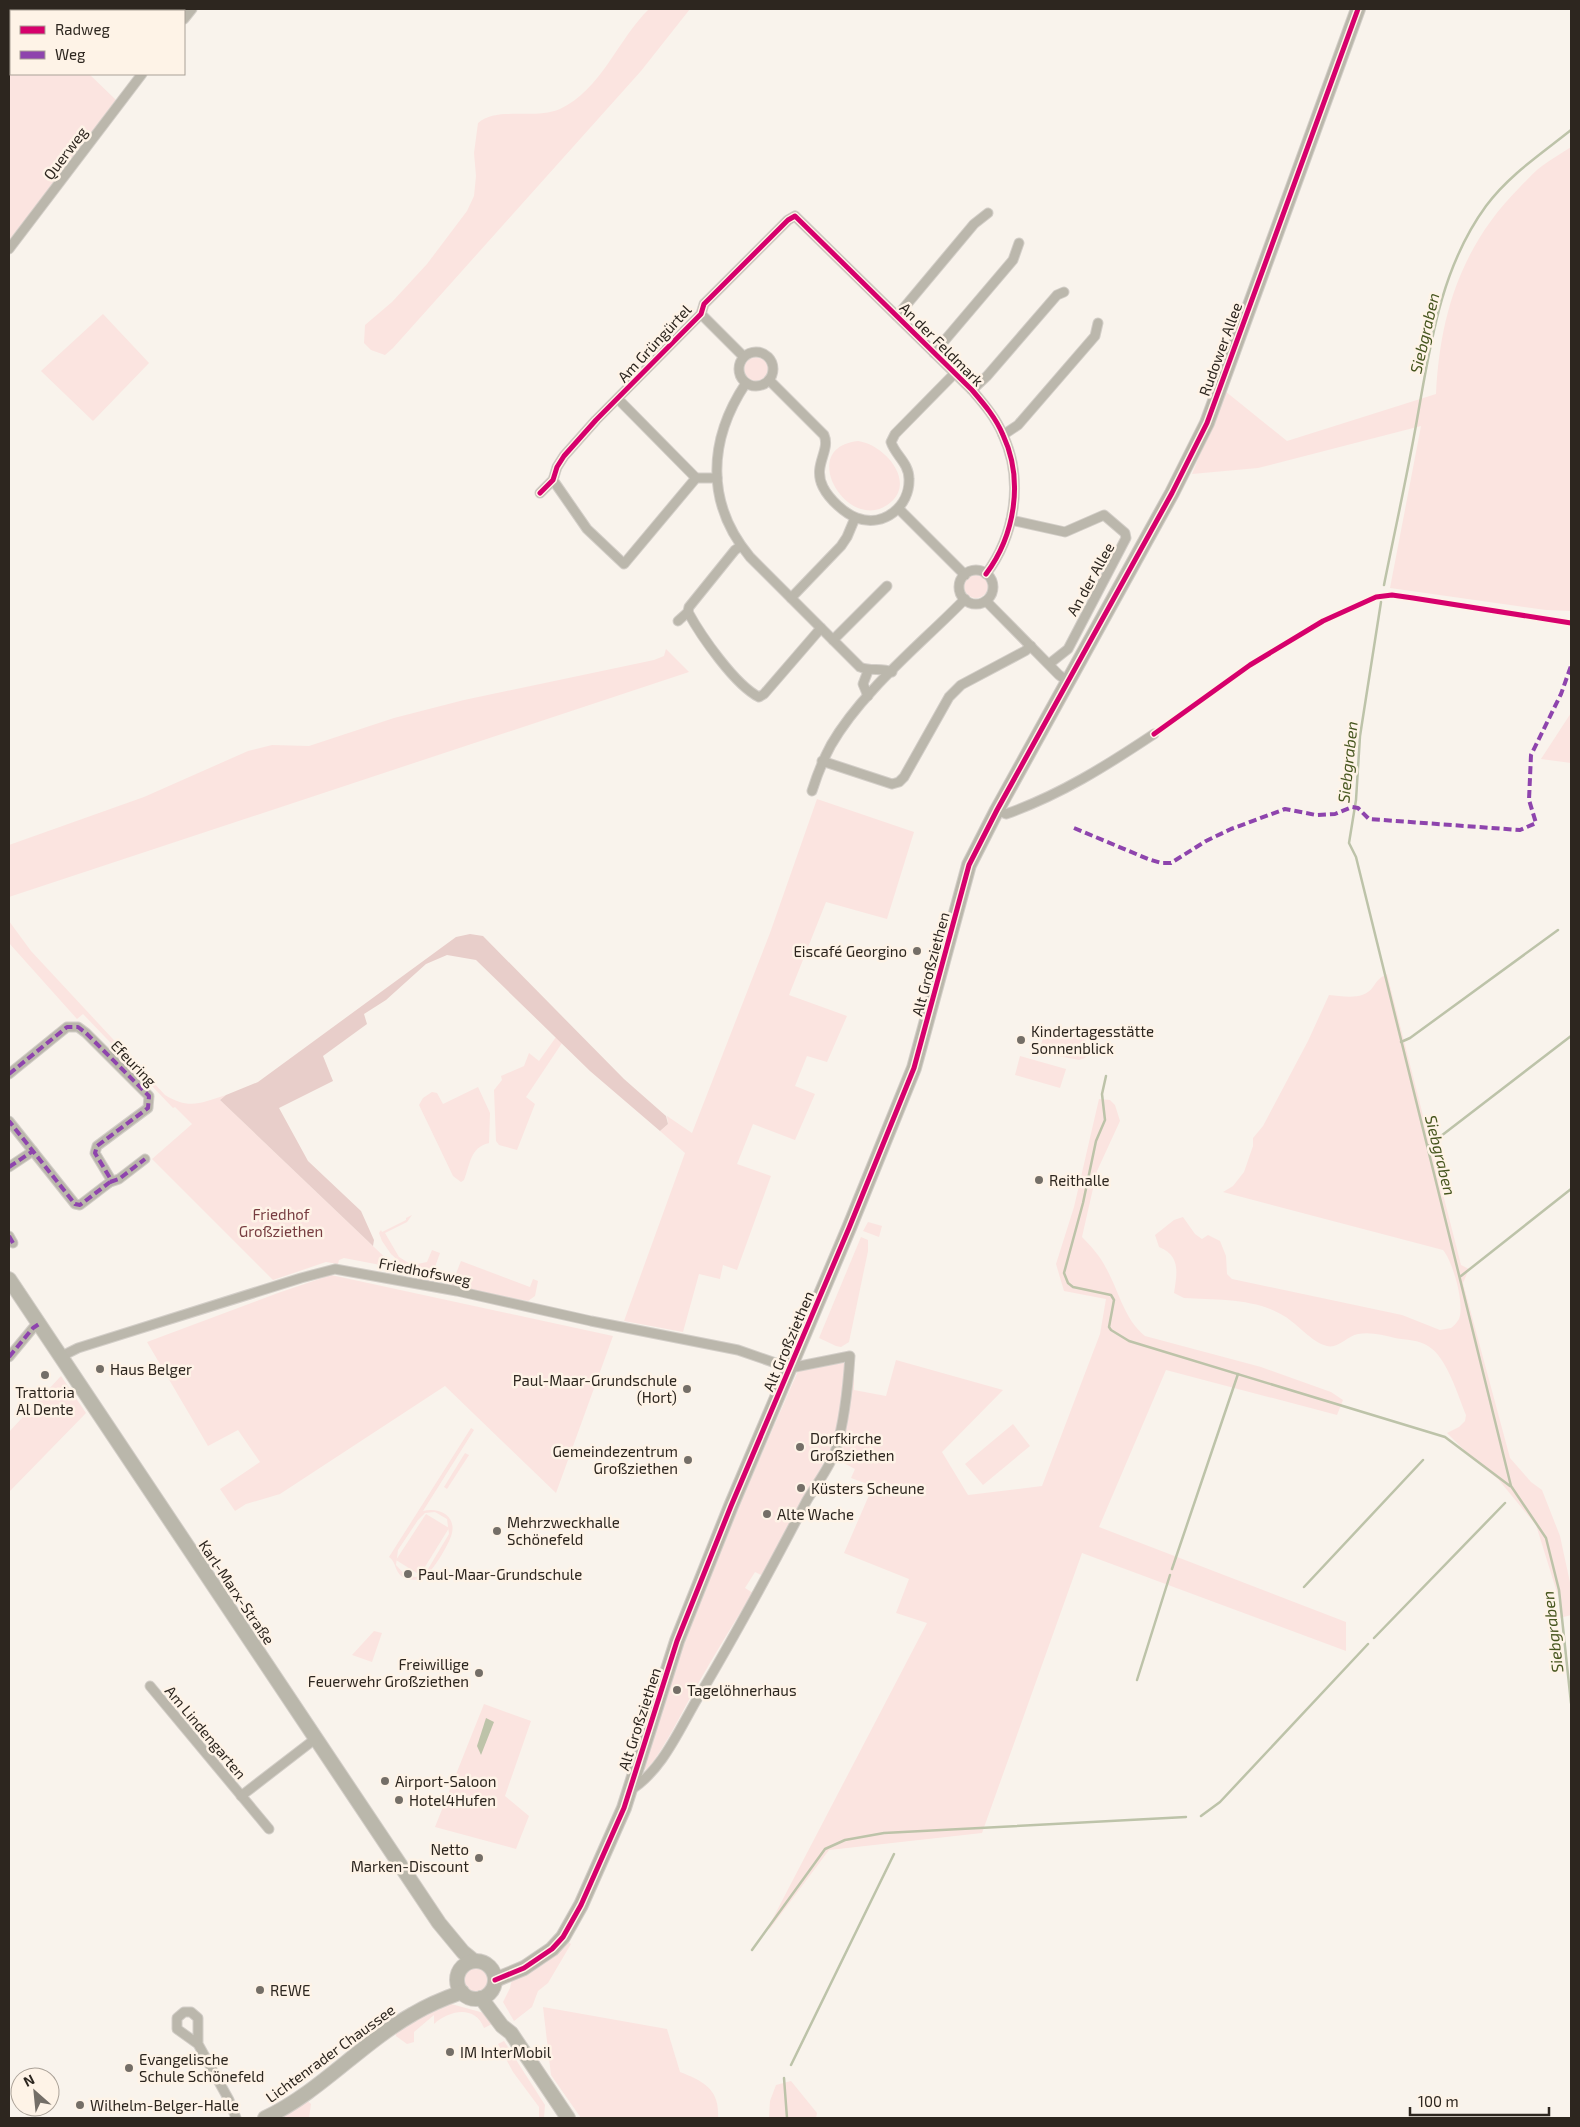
<svg xmlns="http://www.w3.org/2000/svg" width="1580" height="2127" viewBox="0 0 1580 2127" font-family="'Exo 2',sans-serif">
<style>
.green{fill:#fbe4e0;fill-rule:evenodd}
.forest{fill:#e8ceca}
.water{fill:#bdc3a9}
.lines{fill:none;stroke-linecap:round;stroke-linejoin:round}
.stream{stroke:#bdc3a9;stroke-width:2.5}
.street-casing{stroke:#d3cec8;stroke-width:11}
.secondary-casing{stroke:#d3cec8;stroke-width:16}
.street{stroke:#bbb7ac;stroke-width:9}
.secondary{stroke:#bab7ab;stroke-width:14}
.quiet{stroke:#8e44ad;stroke-width:4;stroke-dasharray:8 4;stroke-linecap:butt}
.cycleway-casing{stroke:#fef3e7;stroke-width:8}
.cycleway{stroke:#d6006c;stroke-width:5}
.poi-dot{fill:#746e67;stroke:#fef3e7;stroke-width:2}
.labels{text-anchor:middle;dominant-baseline:central;stroke-width:5;stroke-linejoin:round;paint-order:stroke}
.street-label{font-size:15px;fill:#2d261f;stroke:#fef3e7}
.poi-label{font-size:15px;fill:#2d261f;stroke:#fef3e7;text-anchor:start}
.park-label{font-size:15px;fill:#773d40;stroke:#fef3e7}
.water-label{font-size:16px;font-style:italic;fill:#46551e;stroke:#fef3e7}
</style>
<rect width="100%" height="100%" fill="#f9f3ec"/>
<!-- green -->
<g class="green">
<path d="M9 9H22L25 11H11V74H89L116 100 9 242Z"/>
<path d="M649 9H690L641 71 393 348 385 355 371 350 364 343 365 325 392 302 427 264 467 211 474 196 476 176 474 153 478 123C498 106 534 120 560 109 601 90 618 39 649 9Z"/>
<path d="M1571 147V611L1546 610 1390 588 1421 426 1258 468 1192 474 1225 391 1287 441 1436 394C1440 313 1462 245 1520 187 1527 180 1534 172 1542 166 1551 159 1562 153 1571 147Z"/>
<path d="M103 314 149 363 93 421 41 371Z"/>
<circle cx="756" cy="369" r="12"/>
<path d="M858 441C883 444 916 480 891 502 851 538 794 448 858 441Z"/>
<circle cx="976" cy="586" r="12"/>
<path d="M666 649 689 672 9 897V845L144 797 248 751 272 745 309 746 394 718 464 700 654 660 664 656Z"/>
<path d="M1571 713V763L1541 759Z"/>
<path d="M817 799 914 832 887 919 826 902 789 995 847 1016 827 1062 807 1056 795 1086 815 1094 795 1140 753 1124 737 1164 771 1176 737 1270 723 1265 720 1279 699 1274 683 1332 624 1321 685 1153 660 1131 668 1124 667 1116 692 1133 770 933Z"/>
<path d="M9 921 31 951 165 1095C189 1110 201 1103 226 1095L220 1100 396 1268 344 1258 339 1260 338 1264 326 1262 273 1280 152 1159 192 1124 175 1107 173 1108 83 1014 77 1019 9 943Z"/>
<path d="M1387 974 1461 1265 1469 1269 1463 1283 1510 1458 1531 1482 1542 1490 1560 1536 1571 1587V1615L1560 1618 1559 1599 1536 1525 1498 1479 1474 1460 1447 1433 1459 1427 1465 1421 1466 1415C1458 1396 1447 1357 1428 1346 1419 1340 1406 1340 1395 1338 1383 1335 1371 1332 1358 1334 1347 1336 1338 1349 1327 1346 1311 1342 1298 1324 1284 1316 1256 1298 1216 1300 1184 1298L1174 1293C1177 1273 1181 1256 1159 1247L1155 1235 1174 1220 1183 1217 1195 1234 1202 1239 1208 1235 1220 1241 1226 1256 1227 1274 1232 1279 1402 1315 1440 1330 1451 1328C1454 1326 1457 1322 1459 1319 1465 1304 1453 1262 1443 1250L1223 1192 1233 1186 1244 1172 1253 1146V1138L1263 1126 1308 1041 1329 995C1343 996 1363 1001 1373 987 1378 980 1379 978 1387 974Z"/>
<path d="M1070 1033C1084 1035 1094 1045 1085 1058L1079 1060 1039 1052 1044 1034Z"/>
<path d="M556 1037 562 1043 526 1097 535 1104 517 1150 499 1145 496 1141 494 1090 502 1080 501 1076 524 1066 529 1053 539 1061Z"/>
<path d="M1020 1056 1066 1069 1060 1088 1015 1075Z"/>
<path d="M478 1087 490 1113 489 1143C470 1148 471 1162 464 1180L461 1182 453 1176 419 1105 423 1098 432 1092 437 1093 443 1104Z"/>
<path d="M1099 1099 1110 1100 1115 1105 1120 1121 1097 1171 1082 1237C1091 1246 1100 1256 1106 1268 1119 1291 1124 1319 1145 1336L1261 1367 1331 1392 1343 1400 1337 1415 1166 1370 1099 1527 1346 1622V1651L1082 1553 982 1833 829 1850 769 1930 772 1920 927 1623 896 1613 909 1579 844 1553 873 1486 851 1478 855 1469 838 1460 824 1462 763 1576 755 1572 745 1588 753 1593C734 1622 716 1652 699 1682 689 1698 658 1763 645 1770L643 1769C679 1631 742 1501 798 1371L854 1361V1390L886 1396 896 1360 1003 1390 942 1452 968 1495 1042 1486 1100 1334 1106 1299 1064 1291 1056 1264 1074 1207Z"/>
<path d="M412 1215 407 1222 385 1233 399 1257 412 1265 427 1262 432 1250 440 1253 430 1281 419 1279 391 1254 382 1241 379 1233 381 1230 382 1232 406 1220V1218Z"/>
<path d="M868 1222 882 1226 879 1237 863 1231Z"/>
<path d="M861 1237 868 1240V1251L849 1342 841 1347 836 1346 819 1338Z"/>
<path d="M461 1261 530 1287 533 1279 538 1281 535 1296 528 1301 451 1286Z"/>
<path d="M331 1275 613 1336 556 1493 445 1386 280 1494 246 1504 235 1511 220 1489 260 1462 238 1430 208 1446 147 1342 278 1293Z"/>
<path d="M61 1376 86 1413 9 1492V1432Z"/>
<path d="M1013 1424 1030 1446 983 1485 965 1464Z"/>
<path d="M471 1428 474 1430 423 1511C437 1507 456 1514 452 1533 450 1543 432 1573 423 1578 418 1580 413 1580 408 1579 393 1575 398 1563 389 1557ZM435 1512 447 1519 449 1534 428 1569 416 1577 406 1576 396 1565 398 1550 418 1520 425 1513Z"/>
<path d="M465 1453 469 1455 447 1489 444 1487Z"/>
<path d="M426 1514 449 1528 420 1575 396 1560Z"/>
<path d="M374 1631 382 1633 372 1662 352 1655Z"/>
<path d="M484 1704 531 1721 505 1796 529 1816 516 1849 435 1827Z"/>
<path d="M568 1942 571 1944 548 1983 538 1991 532 2007 514 2021 503 2002 510 1988 512 1979 555 1955Z"/>
<circle cx="476" cy="1980" r="13"/>
<path d="M444 2002 484 2013 492 2024 484 2028C475 2005 450 2010 434 2024V2015L414 2032V2042L407 2044 396 2036V2032Z"/>
<path d="M543 2007 667 2029 680 2072C703 2081 720 2089 718 2118H581L551 2075Z"/>
<path d="M504 2041 545 2105 544 2118H539V2107L513 2072 498 2044Z"/>
<path d="M791 2081 817 2113 816 2118H769L770 2101 776 2085Z"/>
<path d="M305 2099 311 2104 309 2118H276Z"/>
</g>
<!-- forest -->
<path class="forest" d="M470 934 483 936 624 1079 666 1116 668 1124 660 1131 590 1071 476 960 447 955 426 964 386 1000 364 1014 367 1024 323 1056 333 1081 279 1108 308 1161 361 1211 374 1240 373 1246 220 1100 226 1095 258 1082 456 937Z"/>
<!-- water -->
<path class="water" d="M486 1718 494 1722 481 1755 477 1746Z"/>
<g class="lines">
<!-- stream -->
<g class="stream">
<path d="M1384 585C1394 535 1405 485 1414 436 1429 356 1437 273 1486 206 1509 175 1541 154 1571 130"/>
<path d="M1381 602 1360 736 1356 800 1349 843 1356 857 1511 1486 1546 1538 1559 1590 1571 1703"/>
<path d="M1401 1042 1410 1038 1558 930"/>
<path d="M1106 1076 1102 1094 1105 1120 1096 1141 1083 1203 1064 1273 1068 1283 1073 1287 1111 1295 1114 1300 1109 1327 1111 1330 1129 1341 1445 1437 1510 1486"/>
<path d="M1428 1146 1571 1036"/>
<path d="M1461 1276 1571 1189"/>
<path d="M1172 1569 1238 1374"/>
<path d="M1304 1587 1423 1460"/>
<path d="M1374 1638 1505 1503"/>
<path d="M1137 1680 1170 1575"/>
<path d="M1201 1816 1220 1802 1368 1644"/>
<path d="M752 1950 825 1849 845 1840 884 1833 1186 1817"/>
<path d="M791 2065 894 1854"/>
<path d="M784 2078 787 2118"/>
</g>
<!-- street casing -->
<g class="street-casing">
<g id="street">
<path d="M184 19 192 9"/>
<path d="M9 249 142 74"/>
<path d="M701 314 743 356"/>
<path d="M897 316 974 224 988 213"/>
<circle cx="756" cy="369" r="17"/>
<path d="M934 353 1013 260 1019 243"/>
<path d="M769 380 824 435C831 451 812 465 823 487 829 499 845 514 857 518 884 528 910 506 909 479 909 463 895 455 891 442L895 434 955 373"/>
<path d="M746 383C708 440 705 503 750 557L860 667C871 672 881 667 892 672"/>
<path d="M972 390 987 376 1057 295 1064 292"/>
<path d="M618 399 696 478"/>
<path d="M1003 435 1018 425 1095 336 1098 323"/>
<path d="M553 480 587 529 624 564 696 478H717"/>
<path d="M540 493 553 480 557 467 564 456 596 420 701 314 704 304 788 220 795 216 972 390C984 404 996 418 1003 435 1024 480 1015 535 986 574"/>
<path d="M899 509 965 575"/>
<path d="M1011 520 1065 532 1104 515 1125 533 1126 538 1068 649 1049 664"/>
<path d="M741 546 735 550 689 607 688 612C701 636 735 685 759 697L764 694 821 628"/>
<circle cx="976" cy="587" r="17"/>
<path d="M791 598 841 546 847 537 855 518"/>
<path d="M986 601 1059 675 1069 682"/>
<path d="M678 621 688 612"/>
<path d="M833 640 887 586"/>
<path d="M868 671 863 684 868 696"/>
<path d="M822 761 892 784 899 782 904 777 949 697 961 685 1025 651 1031 646"/>
<path d="M812 791C817 775 823 760 831 745 862 691 921 644 965 599"/>
<path d="M997 810 1006 814C1060 795 1106 766 1154 734"/>
<path d="M9 1074 67 1027H78L86 1033 149 1096 148 1108 97 1146 95 1153 110 1178V1182L80 1205 75 1204 9 1121"/>
<path d="M9 1167 33 1151"/>
<path d="M110 1182 119 1179 145 1159"/>
<path d="M9 1236 13 1243"/>
<path d="M9 1357 33 1328 39 1324"/>
<path d="M60 1357 78 1348 301 1278 335 1269 457 1291 591 1321 738 1350 790 1368 850 1356C848 1387 845 1419 836 1449 831 1466 815 1486 806 1502 771 1569 735 1636 696 1701 678 1732 661 1772 629 1791"/>
<path d="M150 1686 269 1829"/>
<path d="M241 1796 315 1739"/>
<path d="M198 2044V2018L191 2012H184L177 2018V2029L198 2044 229 2100 236 2118"/>
</g>
</g>
<!-- secondary casing -->
<g class="secondary-casing">
<g id="secondary">
<path d="M9 1279 439 1923 463 1952 474 1961"/>
<circle cx="476" cy="1980" r="19"/>
<path d="M495 1980 524 1968 552 1949 563 1937 581 1905 624 1808 677 1641 731 1506 849 1228 914 1068 969 865 997 810 1172 493 1207 423 1358 9"/>
<path d="M481 1998 502 2026 511 2033 568 2118"/>
<path d="M265 2118C320 2092 360 2044 413 2014 428 2005 445 1998 462 1992"/>
</g>
</g>
<!-- street -->
<use href="#street" class="street"/>
<!-- secondary -->
<use href="#secondary" class="secondary"/>
<!-- quiet -->
<g class="quiet">
<path d="M1074 828 1148 859 1161 863H1171L1206 841 1231 829 1285 809 1316 815 1335 814 1352 807 1358 808 1369 819 1520 830 1536 823 1529 800 1531 755 1561 694 1571 666"/>
<path d="M9 1074 67 1027H78L86 1033 149 1096 148 1108 97 1146 95 1153 110 1178V1182L80 1205 75 1204 9 1121"/>
<path d="M9 1167 33 1151"/>
<path d="M110 1182 119 1179 145 1159"/>
<path d="M9 1236 13 1243"/>
<path d="M9 1357 33 1328 39 1324"/>
</g>
<!-- cycleway casing -->
<g class="cycleway-casing">
<g id="cycleway">
<path d="M540 493 553 480 557 467 564 456 596 420 701 314 704 304 788 220 795 216 972 390C984 404 996 418 1003 435 1024 480 1015 535 986 574"/>
<path d="M1154 734 1250 665 1323 621 1376 597 1392 595 1413 598 1571 623"/>
<path d="M495 1980 524 1968 552 1949 563 1937 581 1905 624 1808 677 1641 731 1506 849 1228 914 1068 969 865 997 810 1172 493 1207 423 1358 9"/>
</g>
</g>
<!-- cycleway -->
<use href="#cycleway" class="cycleway"/>
</g>
<!-- markers -->
<g class="poi-dot">
<circle cx="917" cy="951" r="5"/>
<circle cx="1021" cy="1040" r="5"/>
<circle cx="1039" cy="1180" r="5"/>
<circle cx="100" cy="1369" r="5"/>
<circle cx="45" cy="1375" r="5"/>
<circle cx="687" cy="1389" r="5"/>
<circle cx="800" cy="1447" r="5"/>
<circle cx="688" cy="1460" r="5"/>
<circle cx="801" cy="1488" r="5"/>
<circle cx="767" cy="1514" r="5"/>
<circle cx="497" cy="1531" r="5"/>
<circle cx="408" cy="1574" r="5"/>
<circle cx="479" cy="1673" r="5"/>
<circle cx="677" cy="1690" r="5"/>
<circle cx="385" cy="1781" r="5"/>
<circle cx="399" cy="1800" r="5"/>
<circle cx="479" cy="1858" r="5"/>
<circle cx="260" cy="1990" r="5"/>
<circle cx="450" cy="2052" r="5"/>
<circle cx="129" cy="2068" r="5"/>
<circle cx="80" cy="2105" r="5"/>
</g>
<g class="labels">
<!-- street labels -->
<g class="street-label">
<text transform="translate(65 153) rotate(-53)">Querweg</text>
<text transform="translate(654 343) rotate(-47)">Am Grüngürtel</text>
<text transform="translate(942 344) rotate(45)">An der Feldmark</text>
<text transform="translate(1220 349) rotate(-70)">Rudower Allee</text>
<text transform="translate(1090 579) rotate(-61)">An der Allee</text>
<text transform="translate(930 964) rotate(-75)">Alt Großziethen</text>
<text transform="translate(134 1063) rotate(46)">Efeuring</text>
<text transform="translate(425 1271) rotate(11)">Friedhofsweg</text>
<text transform="translate(788 1341) rotate(-67)">Alt Großziethen</text>
<text transform="translate(237 1592) rotate(56)">Karl-Marx-Straße</text>
<text transform="translate(639 1719) rotate(-72)">Alt Großziethen</text>
<text transform="translate(206 1732) rotate(50)">Am Lindengarten</text>
<text transform="translate(330 2053) rotate(-36)">Lichtenrader Chaussee</text>
</g>
<!-- poi labels -->
<g class="poi-label">
<text x="907" y="951" text-anchor="end">Eiscafé Georgino</text>
<text x="1031" y="1031">Kindertagesstätte<tspan x="1031" dy="17">Sonnenblick</tspan></text>
<text x="1049" y="1180">Reithalle</text>
<text x="110" y="1369">Haus Belger</text>
<text x="677" y="1380" text-anchor="end">Paul-Maar-Grundschule<tspan x="677" dy="17">(Hort)</tspan></text>
<text x="45" y="1392" text-anchor="middle">Trattoria<tspan x="45" dy="17">Al Dente</tspan></text>
<text x="810" y="1438">Dorfkirche<tspan x="810" dy="17">Großziethen</tspan></text>
<text x="678" y="1451" text-anchor="end">Gemeindezentrum<tspan x="678" dy="17">Großziethen</tspan></text>
<text x="811" y="1488">Küsters Scheune</text>
<text x="777" y="1514">Alte Wache</text>
<text x="507" y="1522">Mehrzweckhalle<tspan x="507" dy="17">Schönefeld</tspan></text>
<text x="418" y="1574">Paul-Maar-Grundschule</text>
<text x="469" y="1664" text-anchor="end">Freiwillige<tspan x="469" dy="17">Feuerwehr Großziethen</tspan></text>
<text x="687" y="1690">Tagelöhnerhaus</text>
<text x="395" y="1781">Airport-Saloon</text>
<text x="409" y="1800">Hotel4Hufen</text>
<text x="469" y="1849" text-anchor="end">Netto<tspan x="469" dy="17">Marken-Discount</tspan></text>
<text x="270" y="1990">REWE</text>
<text x="460" y="2052">IM InterMobil</text>
<text x="139" y="2059">Evangelische<tspan x="139" dy="17">Schule Schönefeld</tspan></text>
<text x="90" y="2105">Wilhelm-Belger-Halle</text>
</g>
<!-- park labels -->
<g class="park-label">
<text x="281" y="1214">Friedhof<tspan x="281" dy="17">Großziethen</tspan></text>
</g>
<!-- water labels -->
<g class="water-label">
<text transform="translate(1424 333) rotate(-77)">Siebgraben</text>
<text transform="translate(1347 762) rotate(-84)">Siebgraben</text>
<text transform="translate(1441 1155) rotate(76)">Siebgraben</text>
<text transform="translate(1552 1632) rotate(-97)">Siebgraben</text>
</g>
</g>
<!-- border -->
<rect width="1580" height="2127" fill="none" stroke="#2d261f" stroke-width="20"/>
<!-- legend -->
<rect x="10" y="10" width="175" height="65" fill="#fef3e7" stroke="#aaa197"/>
<rect x="20" y="26" width="25" height="8" fill="#d6006c" stroke="#aaa197"/>
<text x="55" y="35" font-size="15" fill="#2d261f">Radweg</text>
<rect x="20" y="51" width="25" height="8" fill="#8e44ad" stroke="#aaa197"/>
<text x="55" y="60" font-size="15" fill="#2d261f">Weg</text>
<!-- north arrow -->
<g transform="translate(35 2092) rotate(333)"><circle r="24" fill="#fef3e7" stroke="#aaa197"/>
<path d="M0-4L9 19L0 12L-9 19Z" fill="#746e67"/>
<text y="-8" font-size="14" font-weight="bold" text-anchor="middle" fill="#2d261f">N</text>
</g>
<!-- scale -->
<path d="M1410 2107v8h139v-8" fill="none" stroke="#2d261f" stroke-width="2.5"/>
<text x="1418" y="2107" font-size="15" fill="#2d261f" stroke="#fef3e7" stroke-width="4" paint-order="stroke">100 m</text>
</svg>
